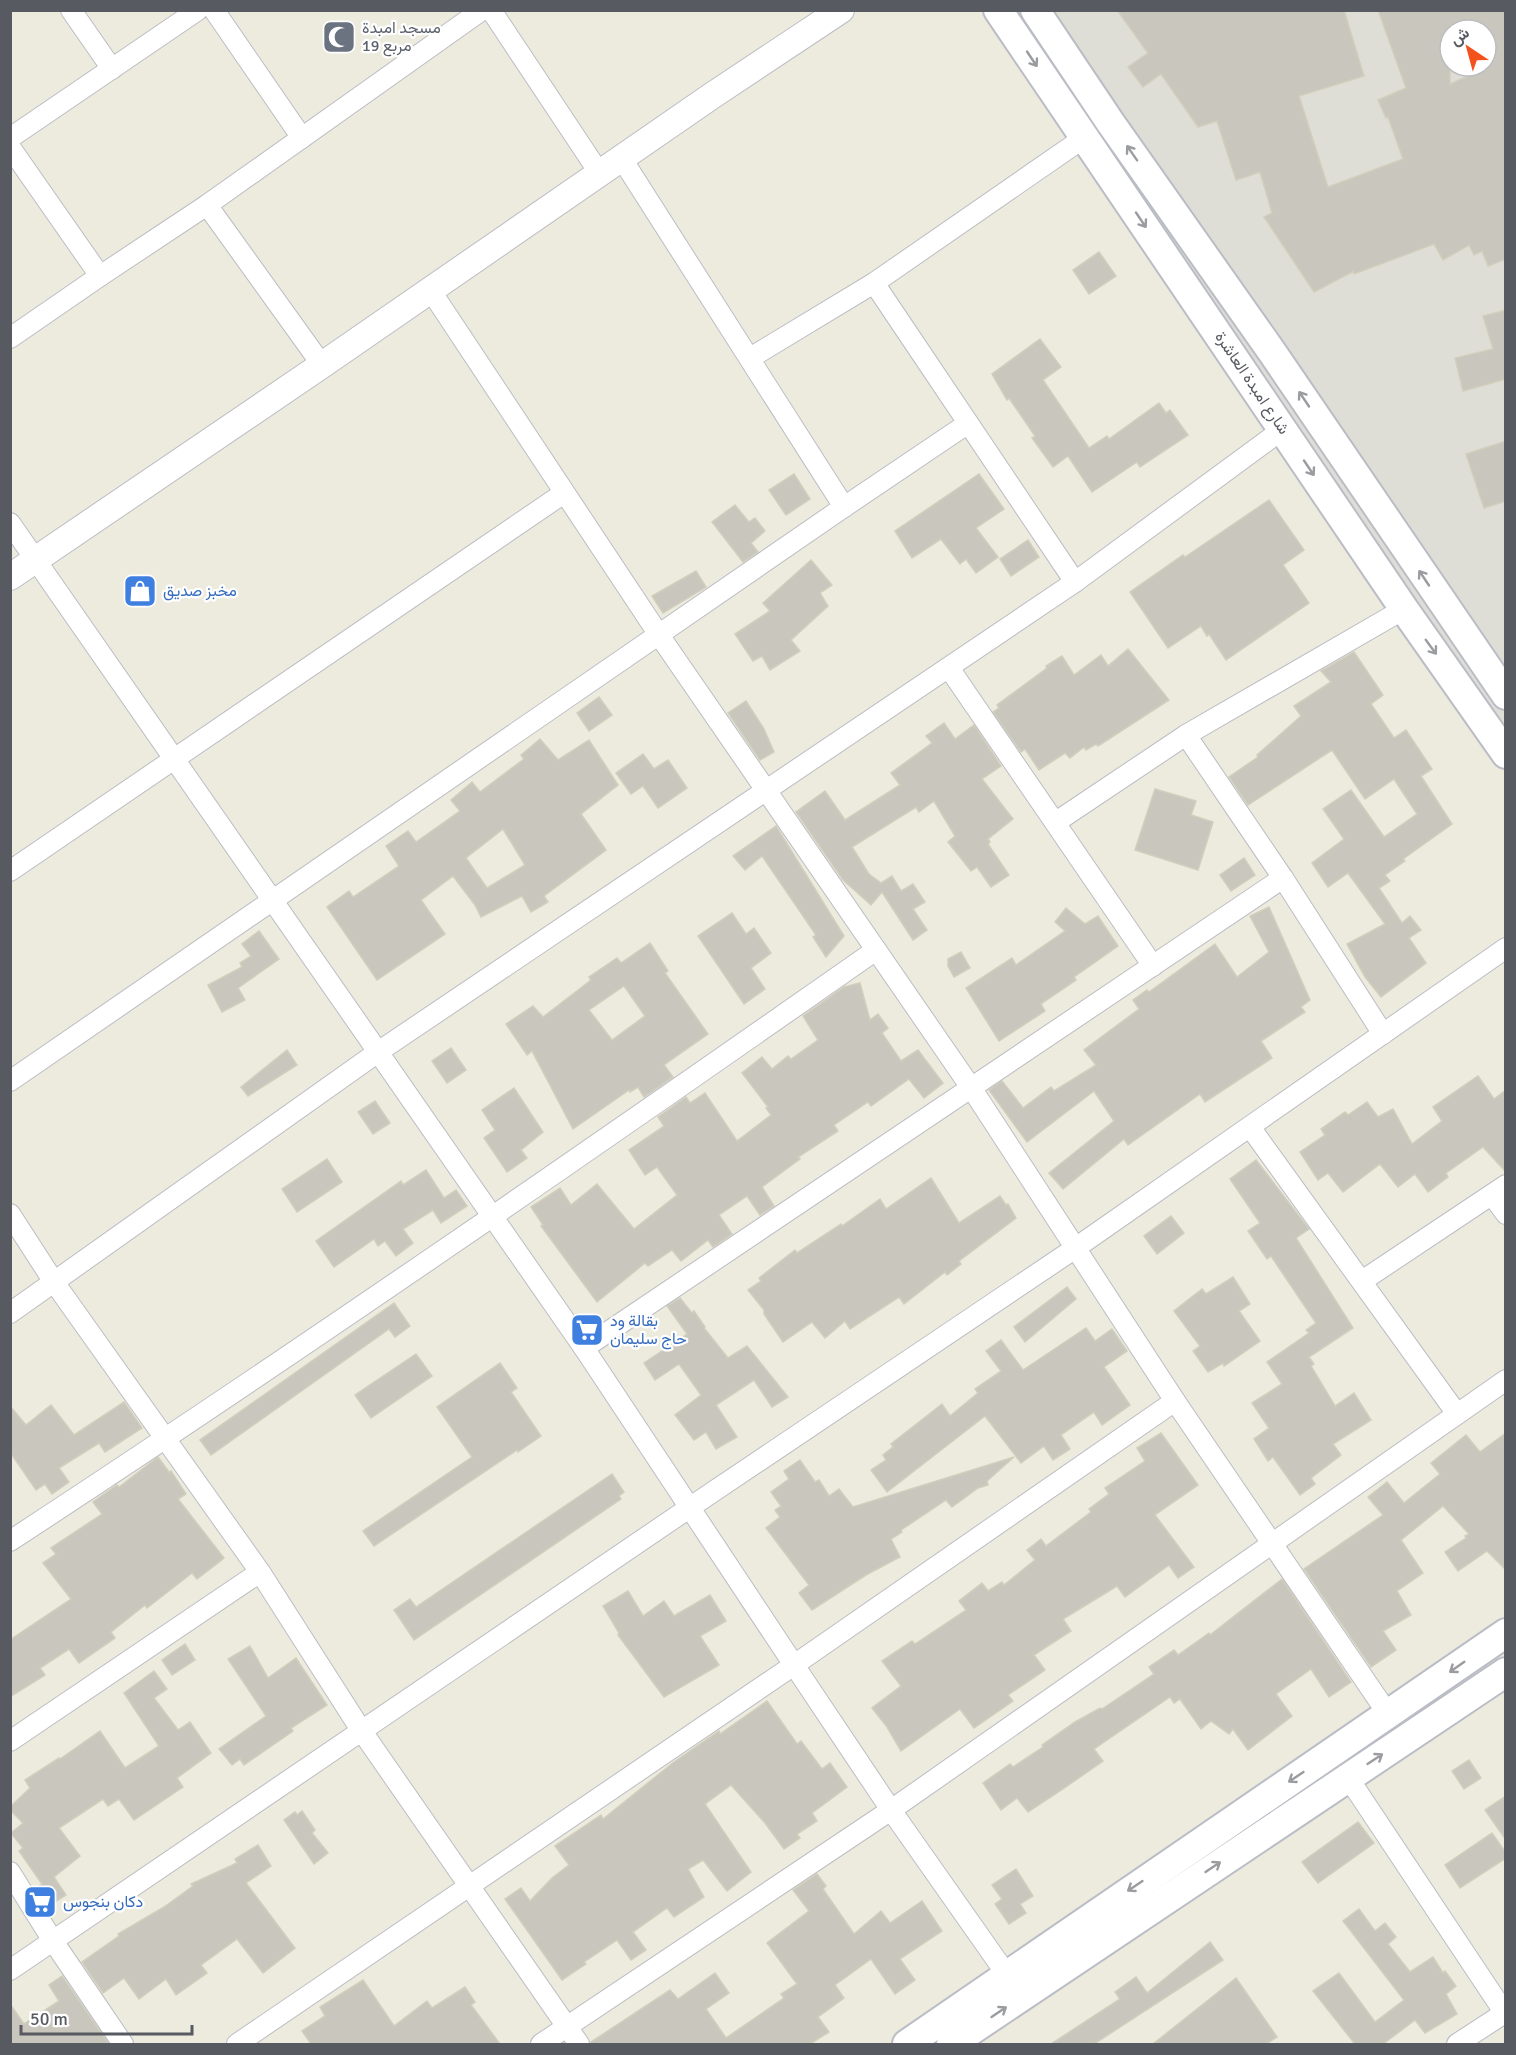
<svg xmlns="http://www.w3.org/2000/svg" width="1516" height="2055" viewBox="0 0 1516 2055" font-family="Signika,Vazirmatn,sans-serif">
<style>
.industrial{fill:#dfded6;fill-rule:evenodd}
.building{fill:#c9c7bd;stroke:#d1cebc;stroke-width:1.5;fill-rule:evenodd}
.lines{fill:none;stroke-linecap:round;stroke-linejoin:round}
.minor-casing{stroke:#bcbdc4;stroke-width:22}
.tertiary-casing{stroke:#bcbdc4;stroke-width:28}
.secondary-casing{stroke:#bbbdc6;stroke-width:32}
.minor{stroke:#fff;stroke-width:20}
.tertiary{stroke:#fff;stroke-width:26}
.secondary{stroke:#fff;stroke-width:28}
.oneway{stroke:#9a9ca0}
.labels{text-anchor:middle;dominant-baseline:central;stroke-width:4.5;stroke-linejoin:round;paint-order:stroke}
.worship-label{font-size:16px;fill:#5b616d;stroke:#fff;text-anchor:start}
.street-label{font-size:16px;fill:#575a61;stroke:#fff}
.shop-label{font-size:16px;fill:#366cbe;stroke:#fff;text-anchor:start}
</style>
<rect width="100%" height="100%" fill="#ecebde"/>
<!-- industrial -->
<path class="industrial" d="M992 11H1505V764ZM1450 30H1486V66H1450Z"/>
<!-- building -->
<g class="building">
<path d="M1117 10H1344L1364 76 1299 96 1328 187 1403 159 1388 117 1386 118 1378 100 1406 88 1378 10H1506V259L1488 266 1482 251 1474 255 1469 245 1443 260 1434 244 1354 274V271L1314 292 1264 217 1272 213 1260 172 1236 180 1217 121 1198 127 1161 74 1143 87 1128 67 1148 53ZM1450 30H1486V68L1450 84Z"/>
<path d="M1099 252 1116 276 1089 294 1073 270Z"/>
<path d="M1506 310V379L1463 391 1455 358 1493 349 1483 316Z"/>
<path d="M1040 339 1061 367 1043 380 1089 448 1107 436 1109 439 1159 403 1166 413 1170 410 1188 435 1140 467 1137 462 1092 492 1068 456 1053 467 1032 438 1035 436 1009 398 1007 400 992 374Z"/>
<path d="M1506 441V501L1484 508 1466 454Z"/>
<path d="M794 474 810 499 786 515 769 490Z"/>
<path d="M979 474 1004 509 976 528 998 557 976 573 966 559 960 564 941 539 912 558 895 531Z"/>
<path d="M1269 500 1304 550 1283 565 1309 603 1226 660 1209 634 1207 636 1201 626 1168 648 1130 592 1183 555 1185 557Z"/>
<path d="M735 505 749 522 755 518 765 531 751 543 758 552 743 562 712 522Z"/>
<path d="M1028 540 1039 557 1011 576 1000 559Z"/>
<path d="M811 560 832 585 820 593 828 606 791 640 800 651 770 670 762 656 753 661 735 634 770 611 763 603Z"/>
<path d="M696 571 706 587 663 613 652 596Z"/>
<path d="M1128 649 1169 700 1098 746 1096 744 1086 750 1084 747 1070 758 1065 753 1039 770 1025 749 1021 752 993 712 999 708 997 705 1047 668 1046 666 1062 656 1074 675 1101 655 1108 666Z"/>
<path d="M1354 652 1383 695 1371 704 1394 738 1406 730 1432 769 1421 776 1452 824 1403 859 1405 861 1385 875 1390 881 1379 888 1402 923 1410 916 1421 930 1409 938 1426 963 1381 997 1365 977 1347 944 1385 924 1348 873 1328 887 1312 863 1344 839 1323 809 1351 790 1384 837 1417 814 1394 779 1365 799 1332 750 1248 805 1229 777 1258 757 1257 755 1301 716 1294 706 1331 682 1321 671Z"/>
<path d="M599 697 612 715 589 731 577 713Z"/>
<path d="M746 701 764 729 774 752 760 760 728 713Z"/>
<path d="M944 723 955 739 974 725 1001 766 982 779 1013 819 988 839 990 842 988 844 1009 875 991 887 977 867 971 871 948 842 955 836 934 801 919 812 916 807 852 847 869 874 881 883 892 876 901 891 913 884 925 902 913 909 927 930 913 940 882 892 871 905 843 880 796 812 825 791 845 820 900 785 891 773 932 743 926 736Z"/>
<path d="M540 739 558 760 589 740 618 785 581 814 606 850 544 896 548 902 531 912 522 896 481 917 475 905 453 876 421 900 445 934 377 980 327 907 349 891 353 897 399 866 386 846 408 831 416 842 460 811 451 800 472 782 480 792 524 759 521 755ZM503 829 525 865 487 888 466 858Z"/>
<path d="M643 754 654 769 668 760 687 788 658 808 643 786 631 794 616 773Z"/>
<path d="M1155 789 1196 801 1191 815 1213 822 1198 870 1135 850Z"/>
<path d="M776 826 844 936 826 957 813 937 816 935 762 856 745 870 733 856Z"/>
<path d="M1244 858 1255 875 1231 891 1220 875Z"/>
<path d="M1269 907 1310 1000 1301 1007 1305 1012 1261 1041 1272 1058 1205 1102 1200 1094 1128 1145 1124 1139 1063 1189 1049 1173 1114 1121 1094 1091 1027 1142 989 1090 1002 1081 1023 1108 1051 1087 1054 1091 1096 1065 1084 1050 1139 1009 1133 1000 1147 990 1149 992 1215 944 1237 977 1269 952 1250 916Z"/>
<path d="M1066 908 1085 924 1098 916 1118 946 1074 977 1076 980 1041 1004 1045 1011 999 1041 966 988 1012 958 1016 965 1065 931 1055 922Z"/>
<path d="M732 913 746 934 754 928 771 953 751 968 765 989 744 1004 698 936Z"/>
<path d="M259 931 279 959 238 988 245 1000 222 1012 208 985 242 967 240 963 251 956 242 944Z"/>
<path d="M650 943 668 971 665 973 708 1034 664 1065 673 1077 644 1097 638 1087 630 1092 629 1090 573 1129 532 1051 527 1055 506 1024 533 1006 543 1017 591 980 589 977 617 958 621 963ZM624 986 645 1016 612 1040 589 1010Z"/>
<path d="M961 952 970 968 954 977 948 966V959Z"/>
<path d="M860 983 870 1020 878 1014 888 1028 882 1033 901 1061 918 1050 943 1083 924 1098 909 1079 871 1106 868 1102 834 1125 838 1131 798 1157 800 1159 762 1187 774 1206 760 1215 747 1196 719 1215 732 1234 713 1247 708 1240 681 1261 672 1250 648 1266 645 1263 597 1302 541 1226 543 1225 531 1207 560 1188 571 1205 597 1184 634 1229 677 1195 657 1167 645 1175 629 1150 664 1126 658 1117 686 1097 690 1103 705 1093 737 1141 771 1115 766 1108 768 1107 742 1073 762 1057 772 1069 788 1056 791 1059 818 1040 803 1016 844 987Z"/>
<path d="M451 1048 466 1070 447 1083 432 1061Z"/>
<path d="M287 1050 297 1065 248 1096 241 1087Z"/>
<path d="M1478 1076 1494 1099 1506 1090V1172L1483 1147 1446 1173 1448 1177 1428 1192 1415 1174 1398 1187 1380 1164 1343 1192 1328 1173 1318 1180 1300 1152 1325 1135 1321 1129 1345 1112 1348 1115 1367 1102 1378 1117 1393 1109 1412 1144 1442 1121 1433 1107Z"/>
<path d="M514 1088 543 1132 521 1150 527 1158 507 1172 484 1138 495 1130 482 1110Z"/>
<path d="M375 1101 390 1123 373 1134 358 1112Z"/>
<path d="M327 1159 342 1182 297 1212 282 1189Z"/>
<path d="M1256 1160 1309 1229 1296 1238 1353 1328 1309 1357 1314 1364 1311 1366 1335 1406 1354 1393 1371 1420 1333 1444 1341 1455 1311 1478 1315 1484 1300 1495 1273 1457 1268 1461 1254 1439 1269 1428 1252 1403 1282 1384 1267 1362 1309 1333 1306 1330 1316 1323 1271 1256 1267 1259 1248 1231 1260 1223 1230 1179Z"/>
<path d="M426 1170 444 1198 456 1190 467 1206 441 1223 433 1210 403 1229 413 1243 396 1256 385 1241 378 1246 374 1239 334 1267 316 1241 401 1181 403 1185Z"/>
<path d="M931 1178 959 1223 1000 1196 1006 1205 1008 1204 1016 1218 959 1261 961 1264 947 1275 945 1272 904 1304 899 1297 850 1329 845 1321 825 1338 812 1322 783 1342 764 1314V1310L748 1290 761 1281 759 1278 795 1250 797 1253 841 1224 842 1226 880 1199 886 1209Z"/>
<path d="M1171 1216 1184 1233 1157 1254 1144 1236Z"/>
<path d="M1233 1277 1250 1304 1239 1311 1260 1341 1224 1366 1223 1363 1208 1372 1193 1351 1200 1346 1174 1311 1202 1289 1206 1294Z"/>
<path d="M1067 1287 1076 1299 1025 1342 1014 1327Z"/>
<path d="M680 1298 692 1313 694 1311 705 1327 704 1328 728 1358 747 1346 788 1397 772 1407 754 1380 716 1405 737 1437 716 1449 706 1432 694 1440 675 1415 701 1395 679 1364 655 1380 644 1363 687 1334 667 1306Z"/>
<path d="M394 1303 410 1326 395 1337 389 1329 211 1455 200 1440Z"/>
<path d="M1086 1328 1095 1341 1112 1329 1127 1351 1104 1367 1130 1405 1102 1425 1094 1412 1061 1435 1070 1449 1053 1460 1044 1446 1021 1463 985 1416 887 1492 871 1470 886 1460 883 1455 893 1447 891 1444 942 1404 950 1416 978 1393 975 1389 1001 1371 986 1351 1001 1340 1023 1370Z"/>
<path d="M416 1354 432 1376 371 1418 355 1395Z"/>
<path d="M500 1363 517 1388 511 1392 541 1436 518 1452 517 1450 374 1546 363 1531 472 1457 437 1407Z"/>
<path d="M124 1402 142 1428 105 1452 99 1443 59 1468 69 1482 52 1494 45 1484 36 1490 10 1452V1406L26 1425 51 1405 74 1435Z"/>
<path d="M1161 1433 1198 1485 1155 1515 1194 1567 1178 1578 1169 1565 1125 1597 1117 1586 1063 1619 1071 1631 1034 1655 1045 1670 1008 1695 1013 1701 974 1728 960 1709 901 1751 887 1727 872 1708 901 1686 882 1661 912 1641 915 1644 966 1610 959 1601 982 1583 988 1591 1002 1582 1004 1585 1035 1560 1027 1550 1041 1539 1046 1546 1091 1512 1089 1509 1109 1494 1105 1488 1145 1461 1137 1448Z"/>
<path d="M1506 1433V1570L1487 1551 1458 1571 1445 1552 1466 1538 1465 1536 1469 1534 1443 1506 1401 1540 1423 1573 1397 1591 1411 1615 1383 1631 1396 1650 1371 1667 1304 1569 1383 1515 1368 1497 1387 1482 1404 1503 1440 1474 1431 1463 1466 1435 1480 1452Z"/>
<path d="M158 1457 169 1472 171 1471 186 1494 178 1499 224 1558 197 1579 192 1573 147 1608 145 1605 111 1632 115 1638 79 1663 69 1649 40 1668 45 1675 10 1697V1640L71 1599 43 1563 56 1554 51 1548 102 1514 93 1502 117 1485 119 1487Z"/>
<path d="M1014 1457 987 1481 988 1485 978 1488 952 1507 946 1500 901 1530 902 1532 891 1539 900 1557 866 1575 812 1610 799 1593 809 1585 766 1528 780 1517 775 1510 781 1506 771 1492 789 1479 784 1471 800 1460 815 1482 819 1480 829 1496 839 1489 853 1507Z"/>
<path d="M612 1474 624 1492 619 1496 621 1499 414 1640 394 1610 410 1599 416 1607Z"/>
<path d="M1282 1579 1351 1682 1329 1697 1311 1669 1276 1694 1292 1716 1248 1750 1233 1729 1229 1734 1211 1721 1201 1729 1180 1699 1174 1703 1170 1697 1094 1749 1103 1761 1063 1789 1028 1812 1017 1798 1001 1810 983 1783 1010 1764 1013 1767 1043 1747 1042 1745 1075 1722 1100 1708 1102 1709 1154 1674 1149 1667 1174 1650 1178 1655 1209 1633 1210 1635Z"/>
<path d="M628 1591 643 1616 664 1601 674 1616 710 1595 726 1621 700 1636 719 1665 664 1697 618 1635 619 1633 603 1606Z"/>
<path d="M185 1644 195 1660 172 1675 162 1660Z"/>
<path d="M250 1646 268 1678 296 1658 327 1705 291 1728 293 1731 244 1765 240 1759 232 1765 219 1749 266 1716 228 1659Z"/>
<path d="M154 1671 167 1689 154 1698 178 1730 190 1722 211 1753 177 1778 183 1787 134 1820 119 1799 108 1806 103 1799 59 1828 80 1856 54 1877 66 1895 47 1907 35 1889 42 1884 19 1851 23 1848 11 1833 23 1823 10 1810V1807L30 1788 25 1780 59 1758 60 1759 100 1731 125 1768 159 1746 124 1693Z"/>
<path d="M767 1701 797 1744 801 1741 822 1769 830 1763 847 1787 812 1813 817 1821 797 1834 800 1838 784 1849 765 1823 731 1785 705 1804 751 1872 727 1891 703 1860 688 1869 704 1897 674 1917 667 1908 633 1932 646 1950 631 1960 617 1940 584 1962 586 1964 562 1980 505 1899 521 1888 530 1901 552 1878 569 1865 555 1846 601 1815 603 1819 674 1762 719 1731 720 1734Z"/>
<path d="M1469 1760 1481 1778 1464 1789 1452 1771Z"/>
<path d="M1506 1796V1840L1485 1810Z"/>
<path d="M302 1811 315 1830 312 1833 328 1853 314 1864 284 1820 295 1812 297 1815Z"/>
<path d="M1358 1822 1374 1843 1318 1883 1302 1862Z"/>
<path d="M1492 1833 1506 1853V1858L1460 1888 1445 1865Z"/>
<path d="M258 1845 271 1866 246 1883 295 1948 263 1973 237 1939 201 1965 207 1973 176 1995 166 1979 139 1999 124 1978 103 1993 82 1962 119 1936 118 1934 164 1907 193 1886 191 1884 237 1863 235 1859Z"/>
<path d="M1016 1869 1033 1896 1020 1904 1026 1913 1009 1924 995 1904 1002 1899 992 1885Z"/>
<path d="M817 1874 826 1886 823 1889 854 1934 881 1911 890 1923 922 1901 942 1931 900 1959 915 1980 895 1994 871 1959 835 1985 844 1998 818 2017 829 2032 810 2044H591V2042L670 1990 678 1999 715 1973 729 1993 706 2009 726 2038 784 1998 781 1994 797 1984 767 1943 809 1911 793 1890Z"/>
<path d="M1359 1909 1375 1931 1385 1923 1396 1937 1388 1944 1410 1972 1433 1957 1443 1973 1445 1971 1456 1986 1446 1994 1457 2014 1425 2033 1415 2020 1383 2044H1355L1313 1991 1339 1973 1375 2022 1404 2000 1343 1921Z"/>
<path d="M1210 1942 1223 1960 1094 2044H1051L1120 1999 1115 1992 1136 1977 1147 1993Z"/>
<path d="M62 1976 109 2044H10V2004L24 2024 59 2001 49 1985Z"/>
<path d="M1236 1978 1277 2037 1266 2044H1153Z"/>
<path d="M363 1980 394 2026 427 2001 432 2008 465 1987 475 2002 471 2005 500 2044H311L302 2031 325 2016 320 2007Z"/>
</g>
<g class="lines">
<!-- minor casing -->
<g class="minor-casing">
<g id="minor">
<path d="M71 10 112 69"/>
<path d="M214 10 302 138"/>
<path d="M491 10 600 174"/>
<path d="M10 138 198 10"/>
<path d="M10 147 100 276"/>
<path d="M622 159 844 507"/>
<path d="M207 205 322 365"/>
<path d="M874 283 1075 582"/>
<path d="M431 291 659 635 972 1089 1175 1401 1388 1714"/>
<path d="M10 338 100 276 207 205 482 10"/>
<path d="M750 358 874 283 1085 137"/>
<path d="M10 523 584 1348 794 1665 891 1810 1007 1975"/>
<path d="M949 668 1153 966"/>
<path d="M1186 735 1283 878 1383 1034"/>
<path d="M1056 822 1186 735 1404 609"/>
<path d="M10 871 564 493"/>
<path d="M10 1081 844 507 967 424"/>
<path d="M1250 1127 1457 1414"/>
<path d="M1492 1195 1506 1214"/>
<path d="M10 1214 54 1282 260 1572 361 1730 579 2044"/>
<path d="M1362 1281 1506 1185"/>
<path d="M10 1313 378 1052 1075 582 1283 429"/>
<path d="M584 1348 1283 878"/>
<path d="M10 1541C303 1349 590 1150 876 950"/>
<path d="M10 1741 260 1572"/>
<path d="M1347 1776 1506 2015"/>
<path d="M10 1872 53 1941 123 2044"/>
<path d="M10 1970 689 1508 1074 1249 1506 948"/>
<path d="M237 2044 794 1665 1175 1401"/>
<path d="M541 2044 891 1810 1506 1380"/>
<path d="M1457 2044 1506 2012"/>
</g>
</g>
<!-- tertiary casing -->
<g class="tertiary-casing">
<path id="tertiary" d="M10 577 322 365 713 95 841 10"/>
</g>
<!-- secondary casing -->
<g class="secondary-casing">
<g id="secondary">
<path d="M998 10 1404 609 1506 754"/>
<path d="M1035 10 1110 122 1272 352 1506 695"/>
<path d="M907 2044 1506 1633"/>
<path d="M951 2044 1506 1672"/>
</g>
</g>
<!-- minor -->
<use href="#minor" class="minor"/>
<!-- tertiary -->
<use href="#tertiary" class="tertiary"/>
<!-- secondary -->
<use href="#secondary" class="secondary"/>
</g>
<!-- one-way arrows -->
<defs><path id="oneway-shaft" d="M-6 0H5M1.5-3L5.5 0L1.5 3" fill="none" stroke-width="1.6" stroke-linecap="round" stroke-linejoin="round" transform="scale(1.5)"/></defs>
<g class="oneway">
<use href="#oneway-shaft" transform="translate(1032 59) rotate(56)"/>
<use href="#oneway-shaft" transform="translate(1132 153) rotate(-125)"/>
<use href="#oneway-shaft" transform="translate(1141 220) rotate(56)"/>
<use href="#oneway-shaft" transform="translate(1304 399) rotate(-124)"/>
<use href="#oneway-shaft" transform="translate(1309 468) rotate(56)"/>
<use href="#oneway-shaft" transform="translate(1424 578) rotate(-124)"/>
<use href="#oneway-shaft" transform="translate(1431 647) rotate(54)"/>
<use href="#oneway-shaft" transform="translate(1457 1667) rotate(145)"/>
<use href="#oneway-shaft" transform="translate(1375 1759) rotate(-33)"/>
<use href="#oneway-shaft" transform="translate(1296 1777) rotate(146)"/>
<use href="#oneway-shaft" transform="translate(1213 1867) rotate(-34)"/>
<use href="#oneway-shaft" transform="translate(1135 1886) rotate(146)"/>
<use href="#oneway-shaft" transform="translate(999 2012) rotate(-34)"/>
</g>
<!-- icons -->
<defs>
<g id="mosque-square" transform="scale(1.725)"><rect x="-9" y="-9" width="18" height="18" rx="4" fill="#6b7280" stroke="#fff"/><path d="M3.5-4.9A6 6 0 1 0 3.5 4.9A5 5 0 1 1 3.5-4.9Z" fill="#fff"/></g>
<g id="shop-square" transform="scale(1.725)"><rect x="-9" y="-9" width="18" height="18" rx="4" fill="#3f7fe0" stroke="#fff"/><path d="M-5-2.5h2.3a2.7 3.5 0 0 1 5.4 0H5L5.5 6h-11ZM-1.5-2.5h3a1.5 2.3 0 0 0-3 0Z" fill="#fff"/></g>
<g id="supermarket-square" transform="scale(1.725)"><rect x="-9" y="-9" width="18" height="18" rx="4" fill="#3f7fe0" stroke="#fff"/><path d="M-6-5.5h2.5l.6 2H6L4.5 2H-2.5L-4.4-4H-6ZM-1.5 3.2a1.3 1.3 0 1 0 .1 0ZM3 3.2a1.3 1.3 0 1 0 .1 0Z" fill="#fff"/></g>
</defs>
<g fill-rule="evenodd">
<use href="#mosque-square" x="339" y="37"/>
<use href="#shop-square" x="140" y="591"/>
<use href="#supermarket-square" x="587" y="1330"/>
<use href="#supermarket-square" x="40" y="1902"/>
</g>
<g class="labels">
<!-- worship labels -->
<g class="worship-label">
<text x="362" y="28">مسجد امبدة<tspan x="362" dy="18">مربع 19</tspan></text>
</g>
<!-- street labels -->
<g class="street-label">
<text transform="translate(1252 383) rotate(56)">شارع امبدة العاشرة</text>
</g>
<!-- shop labels -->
<g class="shop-label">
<text x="163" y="591">مخبز صديق</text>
<text x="610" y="1321">بقالة ود<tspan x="610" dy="18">حاج سليمان</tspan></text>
<text x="63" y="1902">دكان بنجوس</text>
</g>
</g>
<!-- border -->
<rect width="1516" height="2055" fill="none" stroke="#575a61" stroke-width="24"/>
<!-- north arrow -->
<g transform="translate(1468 48) rotate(324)"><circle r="28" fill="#ffffff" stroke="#bcbdc0" stroke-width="1.5"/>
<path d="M0-4.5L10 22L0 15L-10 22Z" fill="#f4521c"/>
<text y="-9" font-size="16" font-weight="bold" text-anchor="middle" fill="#575a61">ش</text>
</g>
<!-- scale -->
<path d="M21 2025v9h171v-9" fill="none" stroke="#575a61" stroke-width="3"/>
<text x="30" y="2025" font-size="18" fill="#575a61" stroke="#ffffff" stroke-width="4.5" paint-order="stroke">50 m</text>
</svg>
